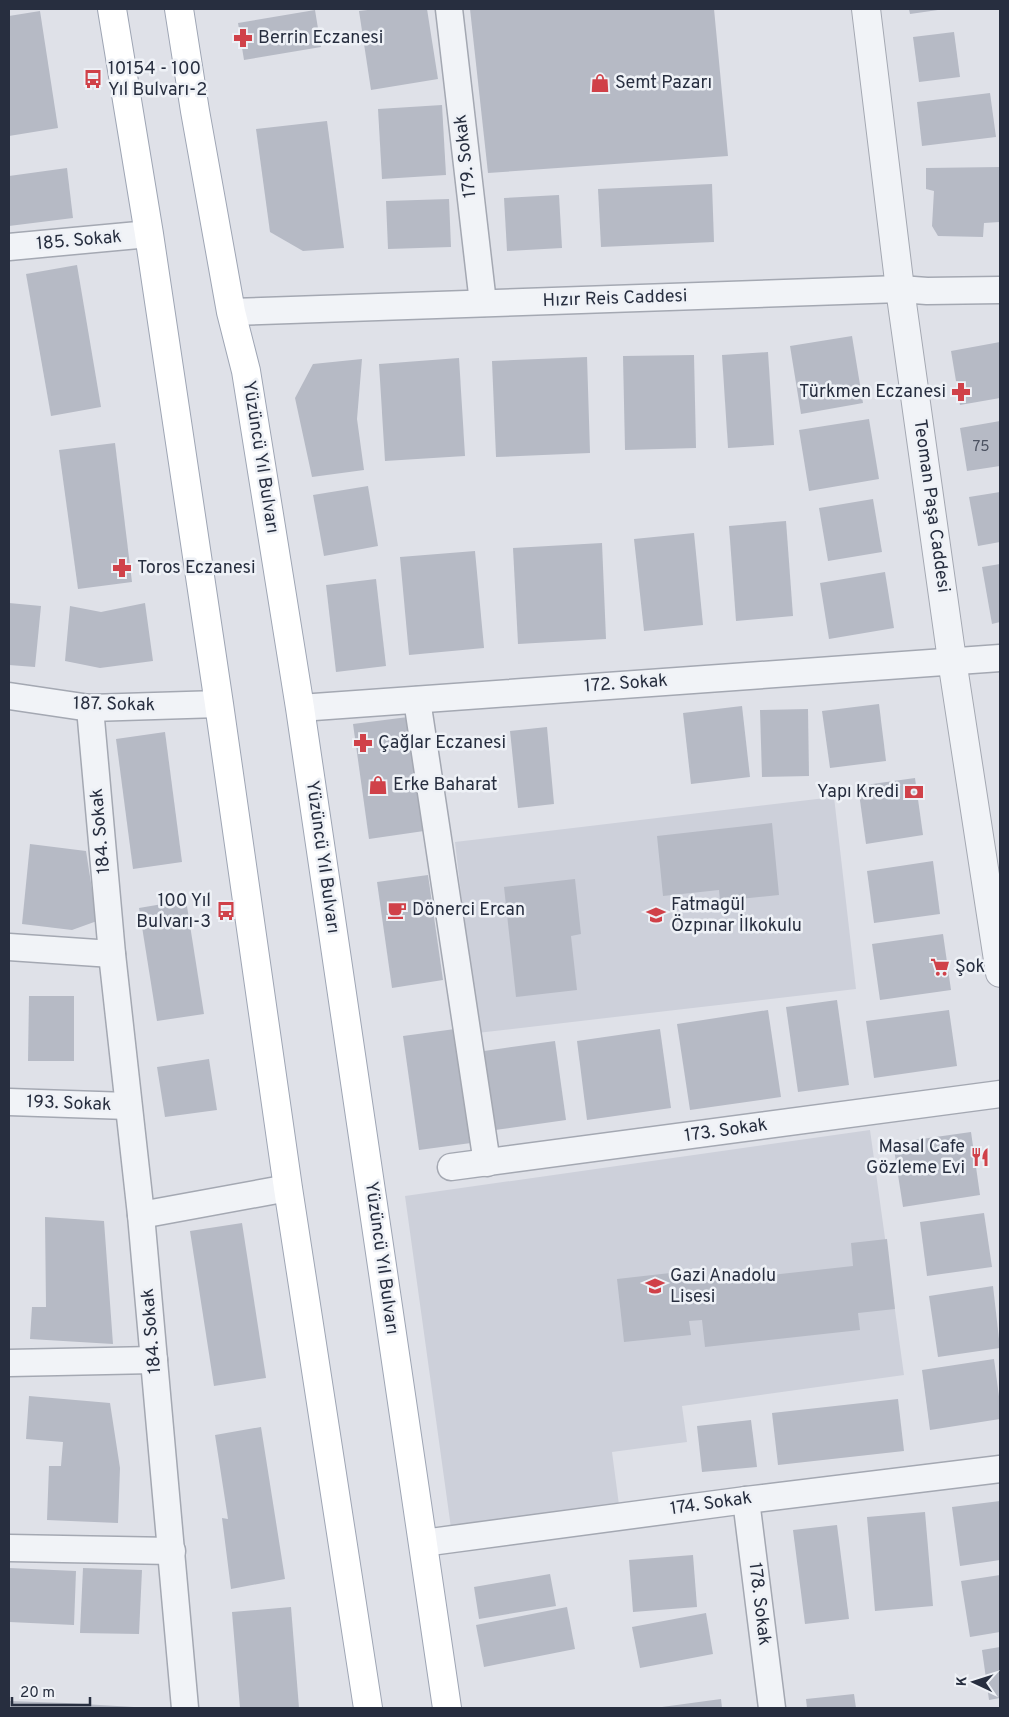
<svg xmlns="http://www.w3.org/2000/svg" width="1009" height="1717" viewBox="0 0 1009 1717" font-family="Overpass,sans-serif">
<style>
.built{fill:#cdd0da}
.building{fill:#b6bac5}
.lines{fill:none;stroke-linecap:round;stroke-linejoin:round}
.minor-casing{stroke:#a4a8b2;stroke-width:29}
.tertiary-casing{stroke:#a4a8b2;stroke-width:30}
.primary-casing{stroke:#9ea5b4;stroke-width:30}
.minor{stroke:#f1f3f7;stroke-width:26}
.tertiary{stroke:#f1f3f7;stroke-width:28}
.primary{stroke:#fff;stroke-width:28}
.labels{text-anchor:middle;dominant-baseline:central;stroke-width:5;stroke-linejoin:round;paint-order:stroke}
.number-label{font-size:15px;fill:#4b5160}
.poi-label{font-size:18px;fill:#272e3f;stroke:#eef1f6;text-anchor:start}
.street-label{font-size:18px;fill:#272e3f;stroke:#eef1f6}
</style>
<rect width="100%" height="100%" fill="#dfe1e8"/>
<!-- built -->
<g class="built">
<path d="M834 797 856 989 477 1033 455 842Z"/>
<path d="M870 1130 904 1375 682 1406 687 1442 612 1452 619 1505 451 1528 405 1196Z"/>
</g>
<!-- building -->
<g class="building">
<path d="M376 9H427L438 79 371 90 359 11Z"/>
<path d="M470 9H714L728 156 488 173Z"/>
<path d="M909 9H938V10L910 14Z"/>
<path d="M315 10 321 47 244 60 238 23Z"/>
<path d="M40 11 58 128 9 136V16Z"/>
<path d="M954 32 960 77 919 82 913 37Z"/>
<path d="M990 93 996 137 922 146 917 102Z"/>
<path d="M442 105 446 175 382 179 378 109Z"/>
<path d="M327 121 344 248 303 251 270 232 256 129Z"/>
<path d="M1000 167V222L984 223 983 237 938 236 932 226 934 191 926 189V168Z"/>
<path d="M67 168 73 218 9 226V176Z"/>
<path d="M712 184 714 242 601 247 598 189Z"/>
<path d="M559 195 562 248 507 251 504 198Z"/>
<path d="M449 199 451 247 388 249 386 201Z"/>
<path d="M77 265 101 407 51 416 26 274Z"/>
<path d="M852 336 863 403 801 414 790 346Z"/>
<path d="M1000 342V398L960 405 951 351Z"/>
<path d="M768 352 774 445 728 448 722 355Z"/>
<path d="M694 355 696 448 625 450 623 356Z"/>
<path d="M587 357 590 453 496 457 492 361Z"/>
<path d="M459 358 465 456 385 461 379 364Z"/>
<path d="M362 359 357 419 364 470 312 477 295 398 313 364Z"/>
<path d="M869 419 879 479 809 491 799 430Z"/>
<path d="M1000 421V466L967 471 960 428Z"/>
<path d="M115 443 132 582 78 589 59 450Z"/>
<path d="M368 486 378 546 324 556 313 495Z"/>
<path d="M1000 492V542L978 546 969 497Z"/>
<path d="M873 499 882 552 828 561 819 508Z"/>
<path d="M786 521 793 616 736 621 729 526Z"/>
<path d="M694 533 703 625 644 631 634 539Z"/>
<path d="M602 543 606 639 518 644 513 548Z"/>
<path d="M475 551 484 648 409 655 400 557Z"/>
<path d="M1000 564V622L992 624 982 567Z"/>
<path d="M885 572 894 628 829 639 820 583Z"/>
<path d="M376 579 386 666 336 672 326 585Z"/>
<path d="M9 603 41 606 35 667 9 665Z"/>
<path d="M145 603 153 661 100 668 65 661 70 606 101 612Z"/>
<path d="M879 704 886 761 830 768 822 711Z"/>
<path d="M742 706 750 777 691 784 683 713Z"/>
<path d="M808 709 809 776 762 777 760 710Z"/>
<path d="M408 717 424 831 369 839 353 724Z"/>
<path d="M547 727 554 804 518 808 510 731Z"/>
<path d="M165 732 182 862 133 869 116 739Z"/>
<path d="M915 778 923 835 866 844 858 786Z"/>
<path d="M772 823 779 895 720 901 719 890 663 896 657 836Z"/>
<path d="M30 844 86 851 97 921 72 930 22 924Z"/>
<path d="M933 861 940 914 874 923 867 871Z"/>
<path d="M428 875 443 980 392 988 377 882Z"/>
<path d="M575 879 581 934 571 936 577 990 516 997 504 887Z"/>
<path d="M186 900 204 1014 157 1021 139 908Z"/>
<path d="M943 934 951 990 880 1000 872 944Z"/>
<path d="M29 996H74V1061H28Z"/>
<path d="M837 1000 849 1085 798 1092 786 1007Z"/>
<path d="M768 1010 781 1097 690 1110 677 1024Z"/>
<path d="M949 1010 957 1066 874 1078 866 1021Z"/>
<path d="M455 1029 471 1143 419 1150 403 1036Z"/>
<path d="M660 1029 671 1108 587 1120 577 1041Z"/>
<path d="M555 1041 566 1120 495 1130 484 1051Z"/>
<path d="M209 1059 217 1110 165 1117 157 1067Z"/>
<path d="M971 1132 980 1195 903 1207 893 1143Z"/>
<path d="M984 1213 992 1267 927 1276 920 1222Z"/>
<path d="M45 1217 104 1221 113 1344 30 1339 32 1307H46Z"/>
<path d="M242 1223 266 1378 214 1386 190 1231Z"/>
<path d="M887 1239 895 1309 858 1313 860 1330 705 1347 702 1320 689 1321 691 1335 624 1342 617 1279 697 1270 699 1283 853 1266 851 1243Z"/>
<path d="M993 1286 1000 1348 938 1357 929 1296Z"/>
<path d="M994 1359 1000 1404V1419L930 1430 922 1370Z"/>
<path d="M29 1396 110 1403 120 1468 118 1523 47 1520 49 1466H61L63 1442 26 1439Z"/>
<path d="M898 1399 904 1451 778 1465 772 1413Z"/>
<path d="M751 1420 757 1467 702 1472 697 1426Z"/>
<path d="M261 1427 285 1579 231 1589 222 1518 228 1519 215 1435Z"/>
<path d="M1000 1501V1560L960 1566 952 1507Z"/>
<path d="M925 1512 933 1606 875 1611 867 1517Z"/>
<path d="M837 1525 849 1619 805 1624 793 1530Z"/>
<path d="M693 1555 697 1607 633 1612 629 1560Z"/>
<path d="M9 1568 76 1571 74 1625 9 1622Z"/>
<path d="M83 1568 142 1570 139 1634 80 1633Z"/>
<path d="M550 1574 556 1606 479 1619 474 1587Z"/>
<path d="M1000 1575V1632L970 1637 961 1581Z"/>
<path d="M291 1607 299 1708H240L232 1612Z"/>
<path d="M567 1607 575 1649 484 1667 476 1625Z"/>
<path d="M706 1613 713 1654 640 1668 632 1627Z"/>
<path d="M1000 1647V1698L989 1700 982 1650Z"/>
<path d="M854 1694 856 1708H807L806 1699Z"/>
<path d="M721 1699 722 1708H662V1707Z"/>
<path d="M9 1701 66 1703 134 1707V1708H9Z"/>
</g>
<g class="lines">
<!-- minor casing -->
<g class="minor-casing">
<g id="minor">
<path d="M449 9 483 303"/>
<path d="M9 247 149 234"/>
<path d="M231 312 900 289 927 291 1000 290"/>
<path d="M9 696 90 708 219 704"/>
<path d="M417 700 487 1163"/>
<path d="M90 708 112 954 141 1215 185 1708"/>
<path d="M300 708 1000 658"/>
<path d="M9 947 112 954"/>
<path d="M9 1102 128 1106"/>
<path d="M451 1167 1000 1094"/>
<path d="M141 1215 288 1188"/>
<path d="M9 1363 154 1360"/>
<path d="M746 1500 772 1708"/>
<path d="M423 1543 746 1500 1000 1469"/>
<path d="M9 1548 172 1551"/>
</g>
</g>
<!-- tertiary casing -->
<g class="tertiary-casing">
<path id="tertiary" d="M866 9 900 289 952 660 1000 973"/>
</g>
<!-- primary casing -->
<g class="primary-casing">
<g id="primary">
<path d="M112 9 149 234 219 704 288 1188 368 1708"/>
<path d="M179 9 195 111 231 312 246 371 300 708 447 1708"/>
</g>
</g>
<!-- minor -->
<use href="#minor" class="minor"/>
<!-- tertiary -->
<use href="#tertiary" class="tertiary"/>
<!-- primary -->
<use href="#primary" class="primary"/>
</g>
<!-- icons -->
<defs>
<g id="pharmacy-bare" transform="scale(1.5)"><path d="M-2-6h4v4h4v4h-4v4h-4v-4h-4v-4h4Z" fill="#d04149" stroke="#eef1f6" stroke-width="2.5" paint-order="stroke"/></g>
<g id="bus-bare" transform="scale(1.5)"><path d="M-5-6H5V4H4V6H2V4H-2V6H-4V4H-5ZM-3.5-4V0h7V-4ZM-3.5 1.2v1.5H-2V1.2ZM2 1.2v1.5H3.5V1.2Z" fill="#d04149" stroke="#eef1f6" stroke-width="2.5" paint-order="stroke"/></g>
<g id="shop-bare" transform="scale(1.5)"><path d="M-5-2.5h2.3a2.7 3.5 0 0 1 5.4 0H5L5.5 6h-11ZM-1.5-2.5h3a1.5 2.3 0 0 0-3 0Z" fill="#d04149" stroke="#eef1f6" stroke-width="2.5" paint-order="stroke"/></g>
<g id="bank-bare" transform="scale(1.5)"><path d="M-6-4H6V4H-6ZM0-2.3a2.3 2.3 0 1 0 0 4.6a2.3 2.3 0 1 0 0-4.6Z" fill="#d04149" stroke="#eef1f6" stroke-width="2.5" paint-order="stroke"/></g>
<g id="cafe-bare" transform="scale(1.5)"><path d="M-5.5-4.5H6V0H3Q3 3.5 0 3.5H-2.5Q-5.5 3.5-5.5 0ZM3-3.2v2h1.7v-2ZM-6 4.5H4V6H-6Z" fill="#d04149" stroke="#eef1f6" stroke-width="2.5" paint-order="stroke"/></g>
<g id="school-bare" transform="scale(1.5)"><path d="M0-5L7-2L0 1L-7-2ZM-4 1L0 2.5L4 1V4Q0 6-4 4Z" fill="#d04149" stroke="#eef1f6" stroke-width="2.5" paint-order="stroke"/></g>
<g id="supermarket-bare" transform="scale(1.5)"><path d="M-6-5.5h2.5l.6 2H6L4.5 2H-2.5L-4.4-4H-6ZM-1.5 3.2a1.3 1.3 0 1 0 .1 0ZM3 3.2a1.3 1.3 0 1 0 .1 0Z" fill="#d04149" stroke="#eef1f6" stroke-width="2.5" paint-order="stroke"/></g>
<g id="restaurant-bare" transform="scale(1.5)"><path d="M-5-6h1v4h1v-4h1v4h1v-4h1v5L-1.5 .5V6h-2V.5L-5-1ZM5-6V6H3V1.5H1.5Q1.5-4 5-6Z" fill="#d04149" stroke="#eef1f6" stroke-width="2.5" paint-order="stroke"/></g>
</defs>
<g fill-rule="evenodd">
<use href="#pharmacy-bare" x="243" y="38"/>
<use href="#bus-bare" x="93" y="79"/>
<use href="#shop-bare" x="600" y="83"/>
<use href="#pharmacy-bare" x="961" y="392"/>
<use href="#pharmacy-bare" x="122" y="568"/>
<use href="#pharmacy-bare" x="363" y="743"/>
<use href="#shop-bare" x="378" y="785"/>
<use href="#bank-bare" x="914" y="792"/>
<use href="#cafe-bare" x="397" y="910"/>
<use href="#bus-bare" x="226" y="911"/>
<use href="#school-bare" x="656" y="915"/>
<use href="#supermarket-bare" x="940" y="967"/>
<use href="#restaurant-bare" x="980" y="1157"/>
<use href="#school-bare" x="655" y="1286"/>
</g>
<g class="labels">
<!-- number labels -->
<g class="number-label">
<text x="981" y="447">75</text>
</g>
<!-- poi labels -->
<g class="poi-label">
<text x="258" y="38">Berrin Eczanesi</text>
<text x="108" y="69">10154 - 100<tspan x="108" dy="21">Yıl Bulvarı-2</tspan></text>
<text x="615" y="83">Semt Pazarı</text>
<text x="946" y="392" text-anchor="end">Türkmen Eczanesi</text>
<text x="137" y="568">Toros Eczanesi</text>
<text x="378" y="743">Çağlar Eczanesi</text>
<text x="393" y="785">Erke Baharat</text>
<text x="899" y="792" text-anchor="end">Yapı Kredi</text>
<text x="211" y="901" text-anchor="end">100 Yıl<tspan x="211" dy="21">Bulvarı-3</tspan></text>
<text x="671" y="905">Fatmagül<tspan x="671" dy="21">Özpınar İlkokulu</tspan></text>
<text x="412" y="910">Dönerci Ercan</text>
<text x="955" y="967">Şok</text>
<text x="965" y="1147" text-anchor="end">Masal Cafe<tspan x="965" dy="21">Gözleme Evi</tspan></text>
<text x="670" y="1276">Gazi Anadolu<tspan x="670" dy="21">Lisesi</tspan></text>
</g>
<!-- street labels -->
<g class="street-label">
<text transform="translate(466 156) rotate(-97)">179. Sokak</text>
<text transform="translate(79 241) rotate(-5)">185. Sokak</text>
<text transform="translate(615 299) rotate(-2)">Hızır Reis Caddesi</text>
<text transform="translate(260 457) rotate(81)">Yüzüncü Yıl Bulvarı</text>
<text transform="translate(931 506) rotate(82)">Teoman Paşa Caddesi</text>
<text transform="translate(626 684) rotate(-4)">172. Sokak</text>
<text transform="translate(114 705) rotate(1)">187. Sokak</text>
<text transform="translate(101 831) rotate(-95)">184. Sokak</text>
<text transform="translate(322 857) rotate(82)">Yüzüncü Yıl Bulvarı</text>
<text transform="translate(69 1104) rotate(2)">193. Sokak</text>
<text transform="translate(726 1131) rotate(-8)">173. Sokak</text>
<text transform="translate(381 1258) rotate(82)">Yüzüncü Yıl Bulvarı</text>
<text transform="translate(152 1331) rotate(-95)">184. Sokak</text>
<text transform="translate(711 1504) rotate(-8)">174. Sokak</text>
<text transform="translate(759 1604) rotate(83)">178. Sokak</text>
</g>
</g>
<!-- border -->
<rect width="1009" height="1717" fill="none" stroke="#272e3f" stroke-width="20"/>
<!-- north arrow -->
<g transform="translate(974 1682) rotate(274)" stroke="#eef1f6" stroke-width="4" paint-order="stroke">
<path d="M0-4L9 19L0 12L-9 19Z" fill="#272e3f"/>
<text y="-8" font-size="14" font-weight="bold" text-anchor="middle" fill="#272e3f">K</text>
</g>
<!-- scale -->
<path d="M12 1697v8h78v-8" fill="none" stroke="#272e3f" stroke-width="2.5"/>
<text x="20" y="1697" font-size="15" fill="#272e3f" stroke="#eef1f6" stroke-width="4" paint-order="stroke">20 m</text>
</svg>
